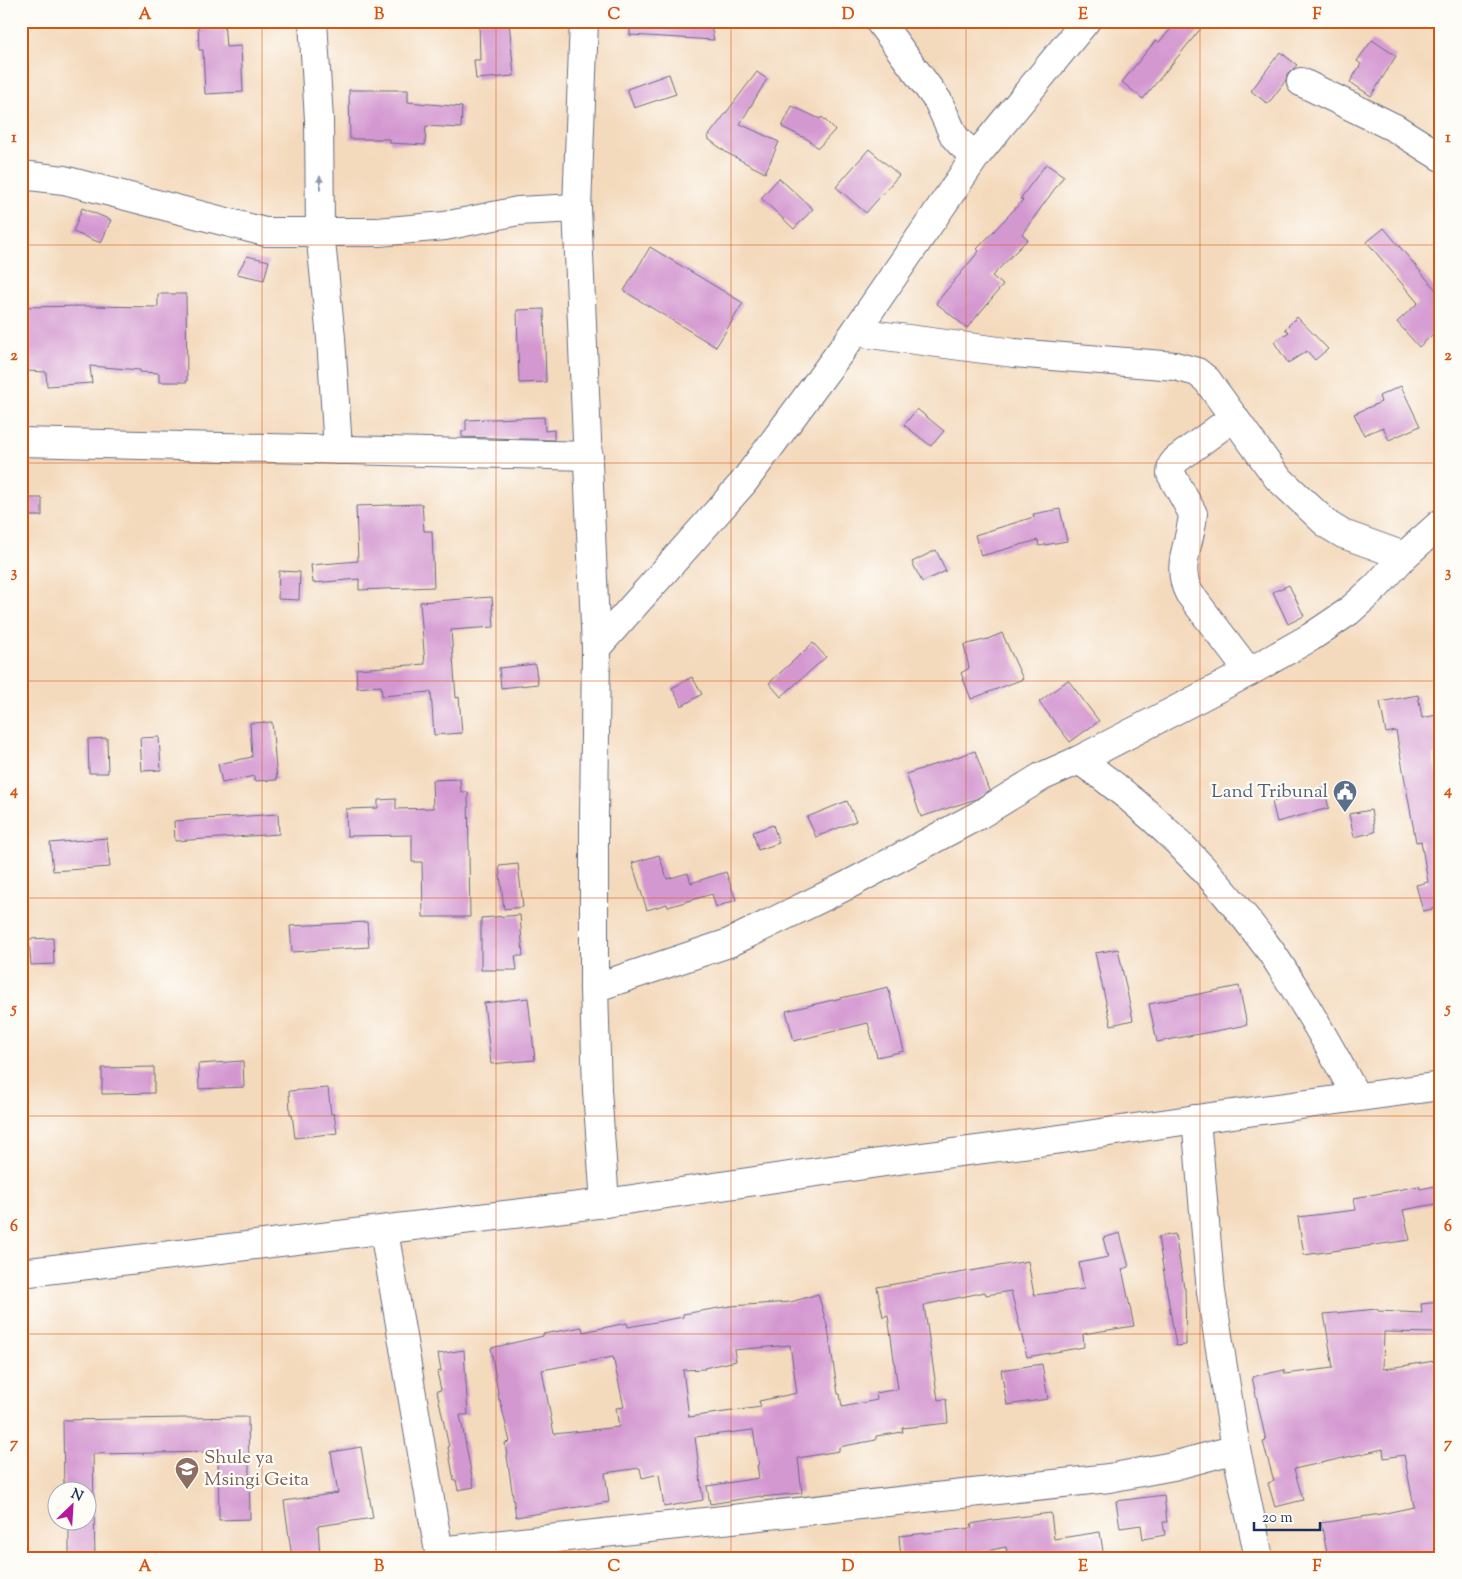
<svg xmlns="http://www.w3.org/2000/svg" width="1462" height="1579" viewBox="0 0 1462 1579" font-family="'Sorts Mill Goudy',serif">
	<style>
		.building { fill: #d498d1; fill-rule: evenodd }
		.lines { fill: none; stroke-linecap: round; stroke-linejoin: round }
		.minor-casing { stroke: #676b7f; stroke-width: 30 }
		.minor { stroke: #fff; stroke-width: 28 }
		.oneway { fill: #8d97ae }
		.grid { fill: none; stroke: #d45514; stroke-width: 1; stroke-opacity: 0.55 }
		.labels { text-anchor: middle; dominant-baseline: central; stroke-width: 4.5; stroke-linejoin: round; paint-order: stroke }
		.service-label { font-size: 19px; fill: #4e5e75; stroke: #fdfcf7; text-anchor: end }
		.education-label { font-size: 19px; fill: #785e54; stroke: #fdfcf7; text-anchor: start }
		.neatline { fill: none; stroke: #d45514; stroke-width: 2 }
		.grid-label { font-size: 16px; text-anchor: middle; font-weight: bold; fill: #d45514 }
	</style>
	<rect width="100%" height="100%" fill="#fdfcf7"/>
	<filter id="ink" filterUnits="userSpaceOnUse"><feTurbulence type="fractalNoise" baseFrequency=".02" numOctaves="2"/><feDisplacementMap in="SourceGraphic" scale="10" xChannelSelector="R" yChannelSelector="G"/><feConvolveMatrix kernelMatrix="1 2 1 2 8 2 1 2 1" color-interpolation-filters="sRGB"/></filter>
	<filter id="wash" filterUnits="userSpaceOnUse"><feTurbulence type="fractalNoise" baseFrequency=".0096" numOctaves="4" result="noise"/><feDisplacementMap in="SourceGraphic" scale="20" xChannelSelector="R" yChannelSelector="G"/><feGaussianBlur stdDeviation="1.12" result="paint"/><feColorMatrix in="noise" values="0 0 0 0 0 0 0 0 0 0 0 0 0 0 0 0 0 1.4 0 .05"/><feComposite in="paint" operator="in"/></filter>
	<g filter="url(#wash)">
		<rect width="100%" height="100%" fill="#f4dabd"/>
		<g id="blocks">
			<g class="building">
				<polygon points="198,21 224,21 226,47 241,46 243,92 205,94 203,50 199,50"/>
				<polygon points="479,21 509,21 514,76 476,79 474,60 480,60"/>
				<polygon points="630,21 710,21 714,40 630,35"/>
				<polygon points="1178,21 1207,21 1143,99 1122,82 1156,40 1159,42"/>
				<polygon points="1372,40 1396,56 1371,96 1350,82 1361,64 1357,61"/>
				<polygon points="1280,52 1297,65 1287,75 1286,80 1268,104 1251,91"/>
				<polygon points="757,72 767,79 740,124 779,142 765,173 727,153 707,138"/>
				<polygon points="669,74 676,94 634,108 627,89"/>
				<polygon points="349,90 408,90 408,102 462,107 461,128 426,126 425,145 390,143 390,139 350,139"/>
				<polygon points="792,106 820,119 822,117 835,130 818,148 809,140 782,127"/>
				<polygon points="869,149 899,175 866,213 836,187"/>
				<polygon points="1046,164 1064,176 1022,234 1028,239 992,276 1003,285 967,328 936,303 979,251 977,249 1023,200 1020,199"/>
				<polygon points="779,178 813,209 794,229 761,198"/>
				<polygon points="82,208 111,220 101,243 73,232"/>
				<polygon points="1384,228 1441,296 1441,327 1419,347 1397,322 1418,303 1367,242"/>
				<polygon points="650,247 743,303 716,347 624,291"/>
				<polygon points="247,256 269,261 264,280 237,274"/>
				<polygon points="158,294 186,294 187,382 159,382 159,373 140,372 140,370 90,366 92,383 47,386 46,372 26,371 26,325 21,325 21,307 87,306 158,307"/>
				<polygon points="544,309 546,382 519,383 517,310"/>
				<polygon points="1297,317 1328,349 1315,360 1307,351 1288,363 1274,342 1289,332 1285,329"/>
				<polygon points="1401,386 1420,426 1389,440 1383,427 1364,435 1354,414 1381,402 1379,396"/>
				<polygon points="917,409 944,431 931,446 904,425"/>
				<polygon points="544,417 545,431 554,430 554,440 462,437 462,431 466,431 466,420"/>
				<polygon points="24,498 42,498 42,516 25,516"/>
				<polygon points="422,504 424,531 432,531 434,587 359,590 359,579 313,583 311,565 358,561 356,506"/>
				<polygon points="1060,509 1067,541 1039,546 1038,540 981,556 975,535 1034,517 1033,514"/>
				<polygon points="936,550 946,571 922,582 912,562"/>
				<polygon points="279,571 300,572 299,600 278,599"/>
				<polygon points="1289,585 1304,616 1288,624 1273,592"/>
				<polygon points="492,597 494,627 451,630 456,698 459,697 462,733 434,735 431,692 382,696 381,686 357,688 356,669 425,664 420,602"/>
				<polygon points="1002,633 1023,679 971,699 961,673 969,668 964,645 988,639"/>
				<polygon points="813,643 826,657 781,697 769,683"/>
				<polygon points="535,664 538,684 501,688 499,668"/>
				<polygon points="692,677 702,694 682,706 672,688"/>
				<polygon points="1068,680 1099,721 1070,742 1039,702"/>
				<polygon points="1418,695 1422,718 1441,714 1441,754 1433,755 1441,796 1441,907 1423,911 1416,885 1428,882 1421,841 1416,842 1396,731 1386,733 1380,702"/>
				<polygon points="272,722 277,780 254,781 254,776 222,783 218,764 252,757 250,723"/>
				<polygon points="159,737 161,770 142,771 140,738"/>
				<polygon points="107,738 108,773 89,773 88,739"/>
				<polygon points="975,751 989,791 976,799 921,817 906,774"/>
				<polygon points="460,779 461,792 468,792 470,917 423,917 422,862 412,862 412,835 347,836 346,809 378,808 378,800 396,799 396,809 433,808 432,780"/>
				<polygon points="1324,788 1329,808 1277,822 1272,802"/>
				<polygon points="847,801 856,821 816,837 807,817"/>
				<polygon points="1371,810 1375,832 1354,837 1349,814"/>
				<polygon points="278,814 279,834 175,841 174,821"/>
				<polygon points="773,825 779,843 758,850 753,832"/>
				<polygon points="107,838 110,867 53,871 50,843"/>
				<polygon points="659,855 667,879 688,873 691,883 726,872 736,900 716,907 712,894 668,907 667,904 647,910 632,863"/>
				<polygon points="518,864 523,907 504,909 499,866"/>
				<polygon points="520,915 523,956 515,956 517,970 481,970 481,918"/>
				<polygon points="367,922 369,947 292,952 290,926"/>
				<polygon points="53,938 54,964 31,965 29,939"/>
				<polygon points="1118,949 1133,1020 1111,1025 1095,953"/>
				<polygon points="1239,986 1247,1025 1157,1042 1149,1004"/>
				<polygon points="888,987 904,1051 877,1057 868,1023 794,1041 786,1011"/>
				<polygon points="528,998 535,1060 491,1064 484,1003"/>
				<polygon points="243,1061 244,1087 199,1089 198,1064"/>
				<polygon points="154,1067 154,1093 102,1094 102,1068"/>
				<polygon points="328,1088 331,1114 334,1114 337,1133 295,1138 292,1114 290,1114 289,1091"/>
				<polygon points="1441,1185 1441,1203 1403,1210 1410,1240 1304,1255 1298,1217 1356,1210 1354,1198 1419,1186 1420,1189"/>
				<path d="M 1120,1233 L 1129,1267 L 1122,1269 L 1134,1326 L 1083,1334 L 1084,1347 L 1027,1357 L 1011,1291 L 986,1295 L 985,1292 L 924,1305 L 938,1400 L 946,1399 L 948,1423 L 902,1428 L 903,1432 L 876,1436 L 876,1440 L 839,1447 L 839,1451 L 798,1458 L 802,1493 L 761,1497 L 761,1496 L 710,1504 L 707,1486 L 759,1478 L 757,1465 L 759,1465 L 753,1430 L 695,1437 L 703,1500 L 664,1507 L 659,1474 L 642,1478 L 640,1468 L 605,1473 L 609,1502 L 516,1517 L 505,1443 L 510,1442 L 500,1400 L 499,1400 L 491,1348 L 543,1336 L 543,1334 L 582,1327 L 583,1332 L 627,1323 L 628,1327 L 683,1317 L 683,1314 L 731,1306 L 791,1302 L 818,1294 L 828,1329 L 838,1394 L 840,1394 L 842,1407 L 877,1400 L 876,1393 L 898,1389 L 888,1315 L 883,1317 L 877,1287 L 1028,1261 L 1034,1295 L 1084,1289 L 1079,1263 L 1108,1257 L 1103,1238 ZM 790,1345 L 797,1393 L 759,1401 L 761,1407 L 689,1417 L 683,1370 L 705,1369 L 704,1368 L 736,1361 L 734,1350 ZM 613,1357 L 624,1407 L 616,1408 L 619,1427 L 554,1434 L 542,1370 Z"/>
				<polygon points="1175,1234 1184,1288 1185,1288 1186,1345 1176,1346 1158,1237"/>
				<polygon points="1441,1302 1441,1333 1384,1332 1383,1369 1441,1360 1441,1540 1435,1541 1438,1558 1328,1558 1321,1523 1381,1514 1414,1507 1404,1455 1384,1458 1383,1449 1294,1469 1303,1500 1275,1507 1268,1483 1274,1481 1263,1442 1266,1441 1252,1377 1284,1370 1285,1374 1333,1368 1324,1314 1377,1309 1378,1311 1422,1313 1421,1304"/>
				<polygon points="464,1350 468,1415 460,1415 474,1487 458,1490 456,1480 454,1481 448,1447 449,1447 437,1391 441,1390 437,1372 441,1371 438,1354"/>
				<polygon points="1042,1364 1048,1399 1007,1405 1001,1370"/>
				<polygon points="248,1417 250,1519 219,1520 218,1452 93,1454 95,1558 69,1558 69,1524 65,1524 65,1522 88,1522 88,1492 64,1492 63,1420"/>
				<polygon points="361,1447 373,1518 318,1526 320,1558 292,1558 284,1501 338,1493 331,1452"/>
				<polygon points="1164,1495 1167,1522 1163,1522 1165,1535 1143,1539 1141,1525 1120,1528 1116,1501"/>
				<polygon points="1051,1513 1054,1539 1100,1532 1104,1558 1008,1558 1006,1547 953,1558 901,1558 899,1536 972,1528 971,1524 993,1520"/>
			</g>
		</g>
	</g>
	<g filter="url(#ink)">
		<use href="#blocks" fill-opacity="0" stroke="#676b7f" stroke-width="1"/>
		<g class="lines">
			<defs>
				<g id="minor">
					<polyline points="313,21 319,120 320,232 331,338 338,450"/>
					<polyline points="584,21 577,208 596,648 594,820 594,988 597,1090 605,1203"/>
					<polyline points="879,21 938,101 954,136 961,144 976,156"/>
					<polyline points="1301,82 1395,128 1441,157"/>
					<polyline points="21,175 64,180 265,232 378,232 445,226 518,211 577,208"/>
					<polyline points="855,332 1014,353 1175,366 1197,372 1207,380 1277,477 1328,525 1343,534 1404,556"/>
					<path d="M 1234,417 L 1176,460 L 1172,465 L 1171,474 L 1193,514 C 1191,542 1175,566 1189,593 L 1249,672"/>
					<polyline points="21,442 589,456"/>
					<polyline points="596,648 743,483 855,332 976,156 1086,21"/>
					<path d="M 1079,760 C 1153,810 1216,877 1269,949 C 1277,960 1284,972 1292,984 C 1315,1021 1336,1058 1356,1096"/>
					<polyline points="594,988 729,943 846,886 979,815 1041,777 1079,760 1249,672 1311,637 1348,612 1376,587 1404,556 1441,523"/>
					<polyline points="1196,1119 1211,1292 1236,1449 1259,1558"/>
					<polyline points="384,1231 440,1558"/>
					<polyline points="21,1273 605,1203 906,1159 1061,1139 1196,1119 1441,1086"/>
					<polyline points="439,1551 1109,1478 1173,1466 1236,1449"/>
				</g>
			</defs>
			<use href="#minor" class="minor-casing"/>
			<use href="#minor" class="minor"/>
		</g>
		<defs><path id="oneway-solid" d="M-6-.8H1V-3.2L6.5 0L1 3.2V.8H-6Z" transform="scale(1.25)"/></defs>
		<use class="oneway" href="#oneway-solid" transform="translate(320 183) rotate(-90)"/>
	</g>
	<path class="grid" d="M 262,21 L 262,1558M 496,21 L 496,1558M 731,21 L 731,1558M 966,21 L 966,1558M 1200,21 L 1200,1558M 21,245 L 1441,245M 21,463 L 1441,463M 21,681 L 1441,681M 21,898 L 1441,898M 21,1116 L 1441,1116M 21,1334 L 1441,1334"/>
	<defs>
		<symbol id="civic-pin" viewBox="-11 -11 22 30"><path d="M0 17L-7.5 6A9.5 9.5 0 1 1 7.5 6Z" fill="#5c6f8a" stroke="#fdfcf7"/><path d="M-.6-6.5H3V-4.5H.6V-3L4-1V1h2V6H-6V1h2V-1L-.6-3ZM-1.2 2.5V6h2.4V2.5Z" fill="#fff"/></symbol>
		<symbol id="school-pin" viewBox="-11 -11 22 30"><path d="M0 17L-7.5 6A9.5 9.5 0 1 1 7.5 6Z" fill="#8d6e63" stroke="#fdfcf7"/><path d="M0-5L7-2L0 1L-7-2ZM-4 1L0 2.5L4 1V4Q0 6-4 4Z" fill="#fff"/></symbol>
	</defs>
	<g fill-rule="evenodd">
		<use href="#civic-pin" x="1331" y="778" width="28" height="38"/>
		<use href="#school-pin" x="173" y="1455" width="28" height="38"/>
	</g>
	<g class="labels">
		<g class="service-label">
			<text x="1328" y="792">Land Tribunal</text>
		</g>
		<g class="education-label">
			<text x="204" y="1458">Shule ya<tspan x="204" dy="22">Msingi Geita</tspan></text>
		</g>
	</g>
	<rect width="1462" height="1579" fill="none" stroke="#fdfcf7" stroke-width="55"/>
	<g transform="translate(72 1506) rotate(25)"><circle r="24" fill="#fdfcf7" stroke="#a3aaba"/>
	<path d="M0-4L9 19L0 12L-9 19Z" fill="#b5179e"/>
	<text y="-8" font-size="14" font-weight="bold" text-anchor="middle" fill="#1b2f5e">N</text>
	</g>
	<path d="M1254 1522v8h66v-8" fill="none" stroke="#1b2f5e" stroke-width="2.5"/>
	<text x="1262" y="1522" font-size="15" fill="#1b2f5e" stroke="#fdfcf7" stroke-width="4" paint-order="stroke">20 m</text>
	<rect x="28" y="28" width="1406" height="1524" class="neatline"/>
	<g class="grid-label">
		<text x="145" y="19">A</text>
		<text x="379" y="19">B</text>
		<text x="614" y="19">C</text>
		<text x="848" y="19">D</text>
		<text x="1083" y="19">E</text>
		<text x="1317" y="19">F</text>
		<text x="14" y="142">1</text>
		<text x="1448" y="142">1</text>
		<text x="14" y="360">2</text>
		<text x="1448" y="360">2</text>
		<text x="14" y="577">3</text>
		<text x="1448" y="577">3</text>
		<text x="14" y="795">4</text>
		<text x="1448" y="795">4</text>
		<text x="14" y="1013">5</text>
		<text x="1448" y="1013">5</text>
		<text x="14" y="1231">6</text>
		<text x="1448" y="1231">6</text>
		<text x="14" y="1448">7</text>
		<text x="1448" y="1448">7</text>
		<text x="145" y="1571">A</text>
		<text x="379" y="1571">B</text>
		<text x="614" y="1571">C</text>
		<text x="848" y="1571">D</text>
		<text x="1083" y="1571">E</text>
		<text x="1317" y="1571">F</text>
	</g>
</svg>
